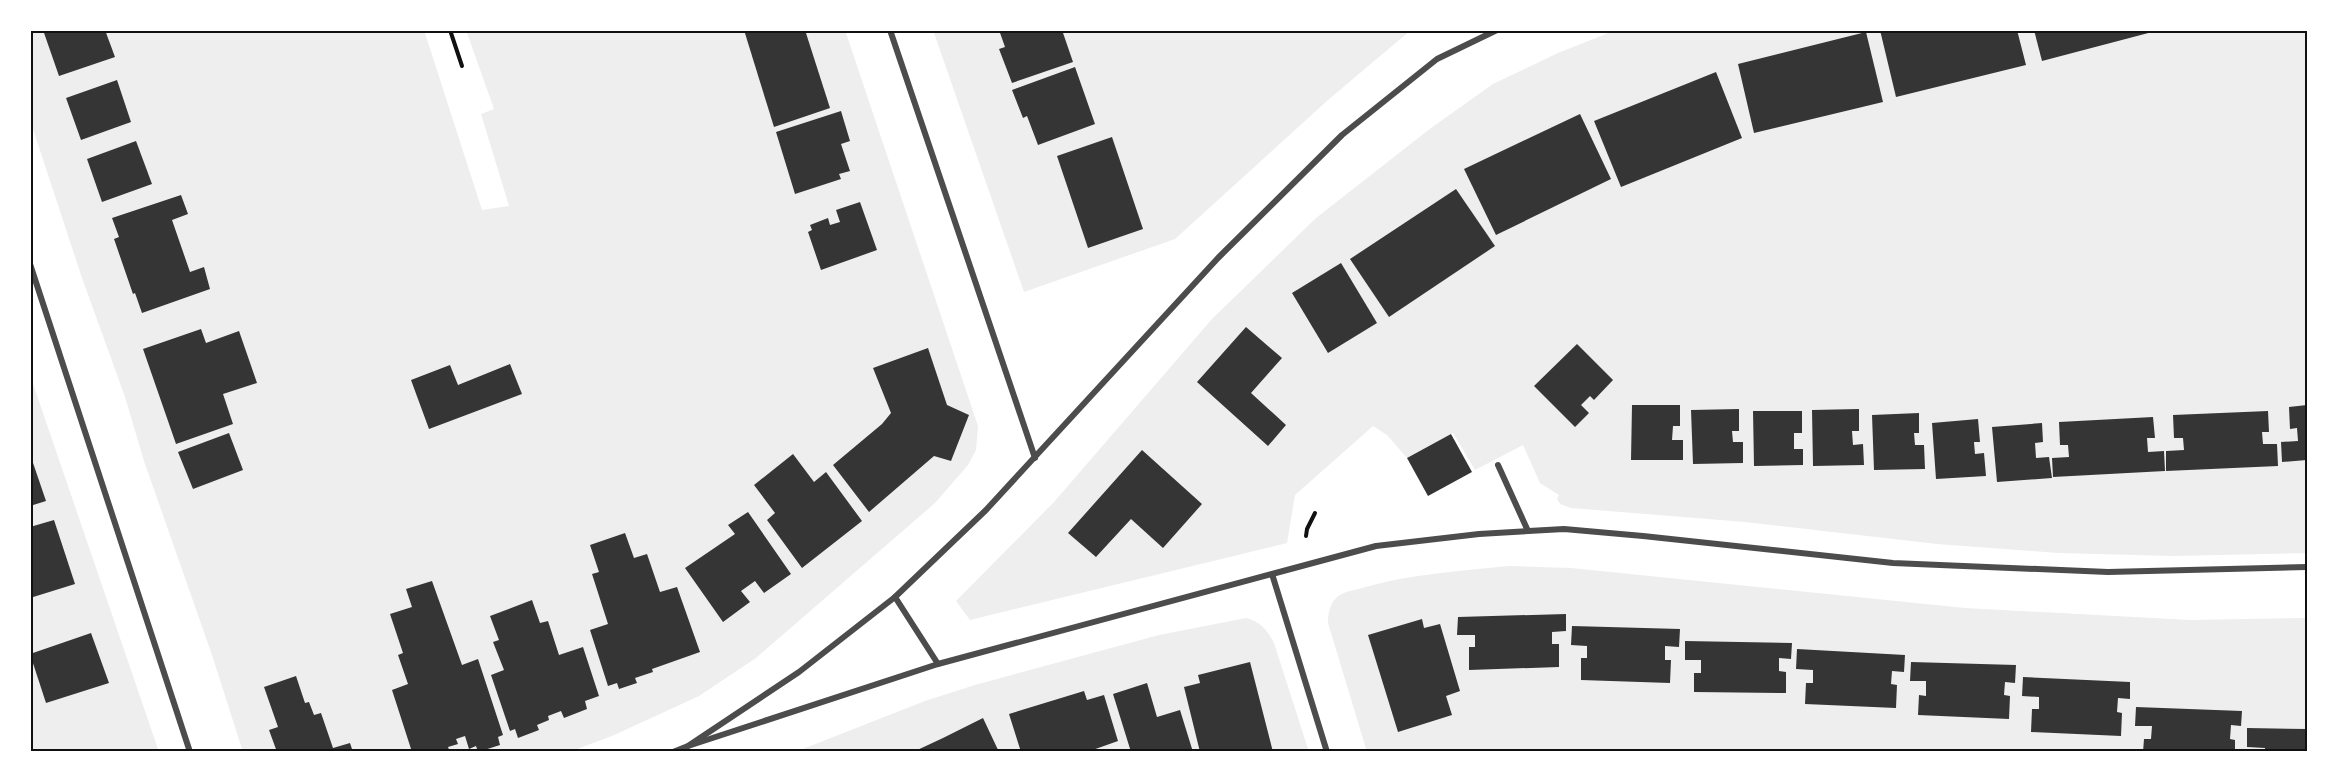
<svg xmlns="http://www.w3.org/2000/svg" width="2337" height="782" viewBox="0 0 2337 782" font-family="Barlow,sans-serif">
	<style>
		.green { fill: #eee }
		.building { fill: #353535 }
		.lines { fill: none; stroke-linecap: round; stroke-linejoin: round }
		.path { stroke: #111; stroke-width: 4 }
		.minor { stroke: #4c4c4c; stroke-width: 6 }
		.neatline { fill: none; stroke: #111; stroke-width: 2 }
	</style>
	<rect width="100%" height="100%" fill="#fff"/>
	<g class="green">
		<polygon points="30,30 424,30 482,210 509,206 481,114 494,109 466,30 845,30 978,426 976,450 968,465 935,503 756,658 699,696 612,736 569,752 243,752 212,655 144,461 125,397 82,278 30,120"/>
		<polygon points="933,30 1411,30 1328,100 1175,239 1024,292"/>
		<polygon points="1616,30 2307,30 2307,553 2172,556 2058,553 1937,544 1745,522 1571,508 1560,504 1557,499 1559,495 1540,483 1523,445 1475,470 1453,433 1407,458 1387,435 1373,426 1295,495 1287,543 970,620 956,601 1054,502 1212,319 1316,218 1431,128 1493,84 1558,53"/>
		<polygon points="30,375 159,752 30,752"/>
		<path d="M 1509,566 L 1571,568 L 1965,608 L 2190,620 L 2307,618 L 2307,752 L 1367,752 L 1328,623 C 1328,613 1330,601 1340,595 C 1346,591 1356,590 1362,588 C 1409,574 1461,571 1509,566 Z"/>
		<path d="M 1246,618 C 1261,622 1267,630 1274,643 L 1309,752 L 795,752 L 925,701 L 975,685 L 1159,635 Z"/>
	</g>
	<g class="building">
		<polygon points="43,30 105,30 115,57 59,76"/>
		<polygon points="744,30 805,30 830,108 774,127"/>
		<polygon points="999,30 1062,30 1073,62 1012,83 999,49 1005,47"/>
		<polygon points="1880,30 2017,30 2026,65 1896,97"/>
		<polygon points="2034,30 2156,30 2156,31 2042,61"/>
		<polygon points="1866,32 1883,102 1754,133 1738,64"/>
		<polygon points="1075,67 1095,124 1038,145 1027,116 1023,118 1012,90"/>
		<polygon points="1716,72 1742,138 1621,187 1594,121"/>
		<polygon points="117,80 131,122 81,140 66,98"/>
		<polygon points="841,111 850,141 841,144 850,171 839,174 841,179 795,194 776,132"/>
		<polygon points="1580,114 1611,179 1496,235 1464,169"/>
		<polygon points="1112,137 1143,229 1088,248 1057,156"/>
		<polygon points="136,141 152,184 102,202 87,159"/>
		<polygon points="1456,189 1495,246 1389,317 1350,259"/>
		<polygon points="181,195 188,214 172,220 190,272 204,267 210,289 142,313 135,293 133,294 114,239 119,237 112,218"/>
		<polygon points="860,202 877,250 821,270 808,232 812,230 810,225 828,218 830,225 840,222 836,210"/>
		<polygon points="1341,263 1377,323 1328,353 1292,293"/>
		<polygon points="1246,327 1282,358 1251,393 1286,425 1268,446 1197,382"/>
		<polygon points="201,329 206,343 239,331 257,383 223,394 233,424 176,444 143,349"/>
		<polygon points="1577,344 1613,380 1594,400 1590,396 1581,405 1589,413 1575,427 1534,386"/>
		<polygon points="928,348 947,405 969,415 951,461 934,456 869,512 833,465 882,424 891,413 873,368"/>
		<polygon points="510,364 522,394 429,429 411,380 450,365 458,385"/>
		<polygon points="1632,405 1680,405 1680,426 1673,426 1672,440 1683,440 1683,460 1631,460"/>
		<polygon points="2307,405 2307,460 2282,462 2281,442 2298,441 2297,428 2290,429 2289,407"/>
		<polygon points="1739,409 1739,431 1732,431 1733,442 1743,442 1743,463 1693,464 1691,410"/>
		<polygon points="1859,409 1859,431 1852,431 1853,445 1863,444 1864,465 1813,466 1812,410"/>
		<polygon points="1753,411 1802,411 1802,433 1794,433 1794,449 1803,449 1803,465 1754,466"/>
		<polygon points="2268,411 2269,432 2262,432 2263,444 2277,444 2278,466 2166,471 2166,451 2184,450 2183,438 2174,438 2173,415"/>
		<polygon points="1919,413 1919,433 1914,433 1915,445 1924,445 1925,469 1874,470 1872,415"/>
		<polygon points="2153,417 2155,438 2147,438 2148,452 2164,451 2165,471 2053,477 2052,458 2069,457 2068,445 2060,445 2059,422"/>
		<polygon points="1978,419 1980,442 1974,442 1975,454 1984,453 1986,476 1936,479 1932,423"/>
		<polygon points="2042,423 2043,442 2035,443 2036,458 2049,457 2052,478 1997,482 1992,427"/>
		<polygon points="229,433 243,470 193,489 178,452"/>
		<polygon points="1451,434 1472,472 1428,496 1407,458"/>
		<polygon points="1142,450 1202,504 1163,548 1131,519 1096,557 1068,533"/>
		<polygon points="30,454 46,501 30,506"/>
		<polygon points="793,454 814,482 826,472 862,521 802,568 767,520 775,513 754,485"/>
		<polygon points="748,512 791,574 764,593 755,581 741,591 750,602 723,622 685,568 735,534 728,525"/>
		<polygon points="54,520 75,584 30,598 30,527"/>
		<polygon points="625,533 634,558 647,554 660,592 677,587 700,652 652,669 653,672 635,678 637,683 619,689 617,683 608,686 590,630 608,624 592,574 599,572 590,545"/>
		<polygon points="432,581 462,665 478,659 503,735 498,737 500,745 478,752 476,746 469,749 465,736 456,739 458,744 448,747 450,752 412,752 392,690 408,684 398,655 403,653 390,614 412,607 406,589"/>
		<polygon points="532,600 540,623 548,621 559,655 583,647 599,696 585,701 587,709 564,718 561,711 548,716 549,720 537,725 539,730 518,738 515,729 510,731 491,675 504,670 493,642 499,640 490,616"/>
		<polygon points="1566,614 1566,631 1552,632 1552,644 1559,644 1559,667 1469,670 1469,647 1475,647 1475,635 1457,635 1458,617"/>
		<polygon points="1422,619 1424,628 1440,624 1460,691 1446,696 1452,715 1398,732 1368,635"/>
		<polygon points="1572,626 1680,629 1679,647 1665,646 1665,660 1671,660 1670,683 1581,680 1581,658 1587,658 1587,646 1571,645"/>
		<polygon points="91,633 109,683 46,703 30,654"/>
		<polygon points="1685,641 1792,643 1791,659 1779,658 1779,671 1786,672 1786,693 1694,692 1694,673 1701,673 1701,660 1685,660"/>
		<polygon points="1797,649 1905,655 1904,672 1892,671 1891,684 1897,685 1896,708 1805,704 1806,683 1813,683 1813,670 1796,669"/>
		<polygon points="1250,662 1273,752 1200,752 1184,687 1200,683 1198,675"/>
		<polygon points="1911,662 2016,665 2015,683 2005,682 2004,695 2010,696 2009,719 1918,715 1919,695 1926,696 1926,681 1910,681"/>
		<polygon points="296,676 305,703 309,702 314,715 321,713 333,748 350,743 353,752 277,752 269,730 278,727 264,687"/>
		<polygon points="2023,677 2130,682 2130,699 2118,698 2117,712 2122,713 2121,736 2031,732 2032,709 2039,709 2039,697 2022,696"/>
		<polygon points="1147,683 1157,717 1180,710 1193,752 1131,752 1113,694"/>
		<polygon points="1084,691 1087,700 1104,695 1118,741 1087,752 1021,752 1009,714"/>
		<polygon points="2136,707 2242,711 2241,726 2231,725 2230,739 2235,740 2235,752 2143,752 2144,739 2151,739 2152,726 2135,726"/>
		<polygon points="983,718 999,752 913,752 943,738"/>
		<polygon points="2247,728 2307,729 2307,752 2265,752 2265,748 2247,747"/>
	</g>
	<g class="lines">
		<g class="path">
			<polyline points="450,30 462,66"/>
			<polyline points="1306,536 1307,529 1315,513"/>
		</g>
		<g class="minor">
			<polyline points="890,30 1035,458"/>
			<polyline points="30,264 190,752"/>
			<polyline points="1498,465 1528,531"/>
			<polyline points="1272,574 1327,752"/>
			<polyline points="895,597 938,664"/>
			<polyline points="688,746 938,664 1272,574 1376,546 1479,534 1564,529 1643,536 1893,563 2108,572 2307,567"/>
			<polyline points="673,752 688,746 799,672 895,597 986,510 1218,258 1342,135 1437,59 1497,30"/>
		</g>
	</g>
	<rect width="2337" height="782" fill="none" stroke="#ffffff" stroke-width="63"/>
	<rect x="32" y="32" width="2274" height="718" class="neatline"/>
</svg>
